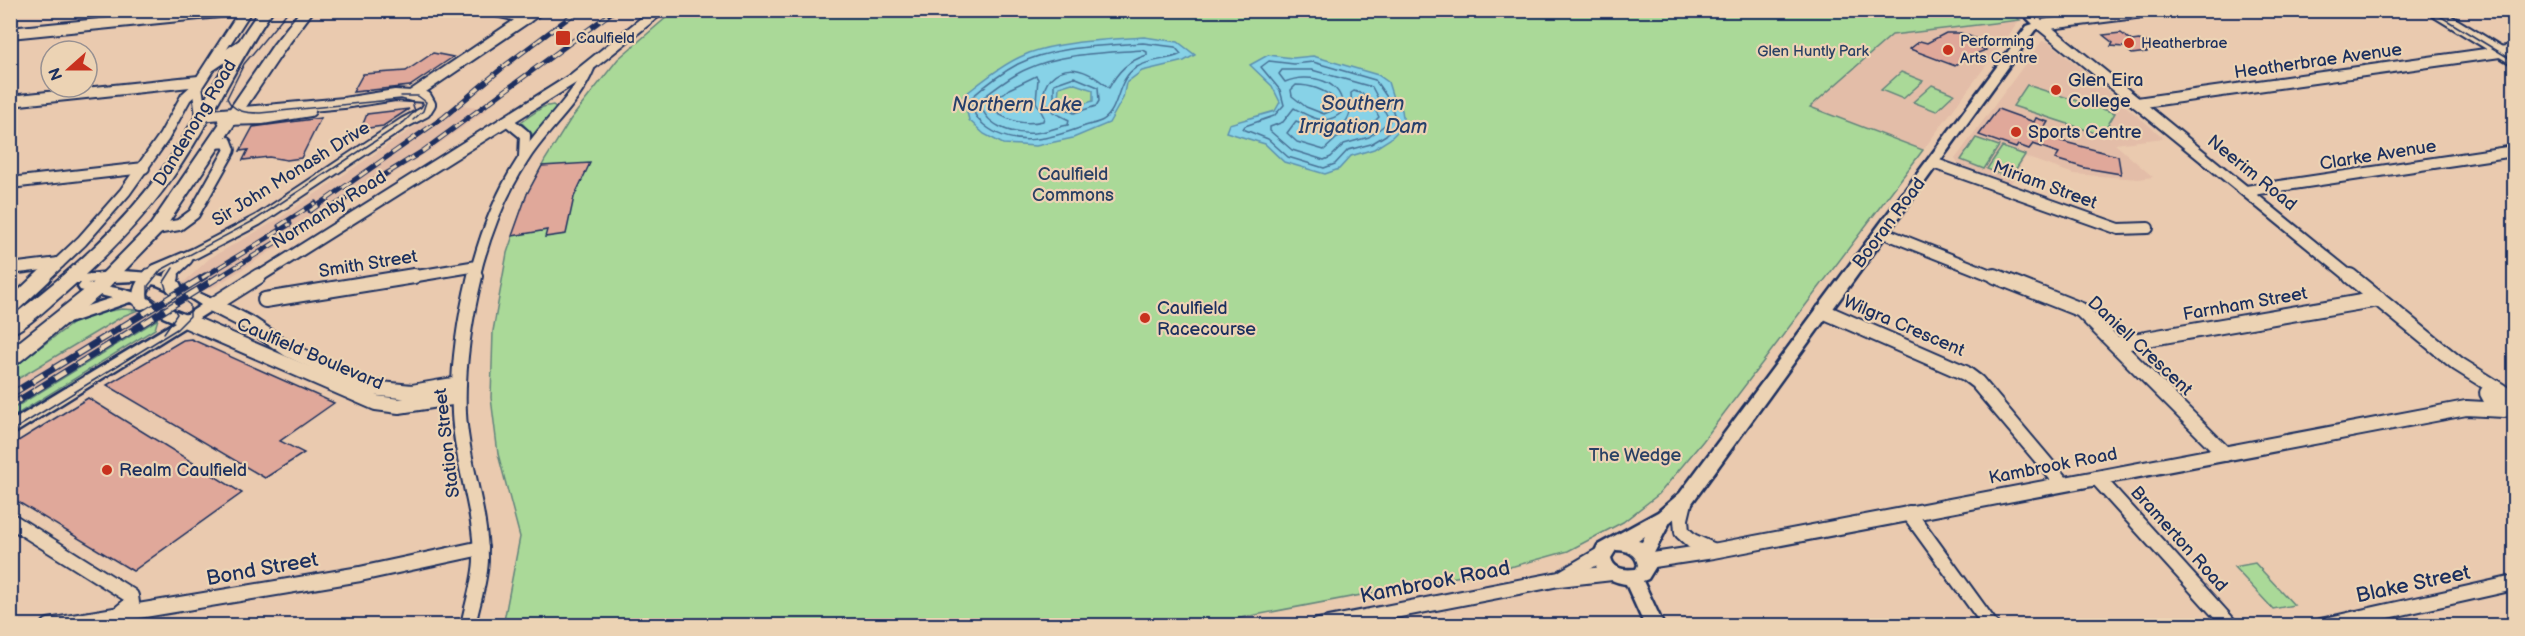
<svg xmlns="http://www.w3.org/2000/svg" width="2525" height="636" viewBox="0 0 2525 636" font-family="'Balsamiq Sans',sans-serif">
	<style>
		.built { fill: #e3bda8 }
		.green { fill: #aad998; stroke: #62847b; stroke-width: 1.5 }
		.water { fill: #87d2e7; stroke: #5c91b0; stroke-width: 1.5; fill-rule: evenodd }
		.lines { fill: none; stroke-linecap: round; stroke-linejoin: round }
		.shore { stroke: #467095; stroke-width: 1.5 }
		.building { fill: #e0a89a; stroke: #1b2f5e; stroke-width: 1.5 }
		.major-tunnel { stroke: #c1ab9f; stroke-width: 16; stroke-dasharray: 16 8; stroke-linecap: butt }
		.minor-far1-casing { stroke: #1b2f5e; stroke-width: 14 }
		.minor-casing { stroke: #1b2f5e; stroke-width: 18 }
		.major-casing { stroke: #1b2f5e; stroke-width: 5 }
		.highway-casing { stroke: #1b2f5e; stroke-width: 4 }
		.minor-far1 { stroke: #ecd3b4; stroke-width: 10 }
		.minor { stroke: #ecd3b4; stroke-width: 14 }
		.major { fill: #ecd3b4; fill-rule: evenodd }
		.highway { fill: #ecd3b4; fill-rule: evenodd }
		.tram { stroke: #1b2f5e; stroke-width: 1.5 }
		.rail-far1-casing { stroke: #1b2f5e; stroke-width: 5 }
		.rail-casing { stroke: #1b2f5e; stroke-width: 7 }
		.rail-far1 { stroke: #ecd3b4; stroke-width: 3; stroke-dasharray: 10; stroke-linecap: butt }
		.rail { stroke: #ecd3b4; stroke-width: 4.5; stroke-dasharray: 13; stroke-linecap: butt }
		.poi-dot { fill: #c8321e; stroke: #ecd3b4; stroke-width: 2 }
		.labels { text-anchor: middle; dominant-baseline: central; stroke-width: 4.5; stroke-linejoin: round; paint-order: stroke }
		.far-poi-label { font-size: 15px; fill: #1b2f5e; stroke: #ecd3b4; text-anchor: start }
		.far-park-label { font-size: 15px; fill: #294064; stroke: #ecd3b4 }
		.street-label { font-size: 18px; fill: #1b2f5e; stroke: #ecd3b4 }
		.poi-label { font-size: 18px; fill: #1b2f5e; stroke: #ecd3b4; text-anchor: start }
		.park-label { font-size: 18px; fill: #294064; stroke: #ecd3b4 }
		.water-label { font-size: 20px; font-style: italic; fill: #263f6c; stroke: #ecd3b4 }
		.near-street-label { font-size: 21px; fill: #1b2f5e; stroke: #ecd3b4 }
	</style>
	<rect width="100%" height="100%" fill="#eacaaf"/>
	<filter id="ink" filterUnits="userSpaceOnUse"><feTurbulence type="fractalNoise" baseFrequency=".0167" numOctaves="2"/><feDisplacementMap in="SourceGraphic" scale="12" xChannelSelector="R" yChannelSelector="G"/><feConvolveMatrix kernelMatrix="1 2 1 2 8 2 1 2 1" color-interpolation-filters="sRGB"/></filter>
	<g filter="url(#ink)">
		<g class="built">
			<polygon points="2020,20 1923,150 1809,107 1892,35"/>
			<polygon points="2042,41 2049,42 2164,138 2115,144 2153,177 2139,179 2074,174 2025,157 2011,183 1959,165 1955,159"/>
			<polygon points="456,104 488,109 432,149 216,286 203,291 183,283 210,258 277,220 422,122 430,123"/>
			<polygon points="138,310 158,319 11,410 11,383 123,316"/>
		</g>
		<g class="green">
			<polygon points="2009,10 2020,20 1892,35 1810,107 1923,150 1703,441 1659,494 1623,522 1568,551 1514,566 1203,625 503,626 520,537 498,454 491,398 493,331 507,253 527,194 545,160 570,120 618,59 674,11"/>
			<polygon points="1901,72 1923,81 1903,99 1881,90"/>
			<polygon points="1932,85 1954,94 1936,111 1913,102"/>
			<polygon points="2027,85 2115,113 2102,135 2013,106"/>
			<polygon points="553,105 557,108 535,137 521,122 543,107"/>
			<polygon points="1976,138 1999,146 1984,169 1961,160"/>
			<polygon points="2002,147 2025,155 2010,178 1987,169"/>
			<polygon points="122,309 138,310 123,316 11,383 11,369 84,315"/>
			<polygon points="158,319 155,329 11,418 11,410"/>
			<polygon points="2255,563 2294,605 2273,609 2234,567"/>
		</g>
		<g class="water">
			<path d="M 1144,37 L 1178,42 L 1195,55 L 1184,61 L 1142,71 L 1126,83 L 1123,98 L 1109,123 L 1073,138 L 1036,146 L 1003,144 L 984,134 L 969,120 L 963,96 C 984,80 1004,63 1029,53 C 1062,41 1109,40 1144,37 ZM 1072,83 L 1093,90 L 1093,101 L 1074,107 L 1058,99 L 1059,87 Z"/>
			<polygon points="1268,55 1293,58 1313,56 1378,75 1388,82 1393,98 1402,110 1404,125 1390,139 1374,149 1351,156 1339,169 1325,174 1284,162 1265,144 1226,132 1229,124 1275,111 1280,102 1272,86 1250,65"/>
		</g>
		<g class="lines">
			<g class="shore">
				<path d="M 1143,43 L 1175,47 L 1181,54 C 1167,61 1150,59 1137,67 C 1115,80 1121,108 1103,120 C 1098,123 1091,124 1085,126 C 1053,138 1014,150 984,125 C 975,118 971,109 972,97 C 986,85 1001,73 1018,64 C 1055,46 1102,46 1143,43 Z"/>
				<path d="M 1143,50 L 1147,52 L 1147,55 C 1128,61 1118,71 1109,88 C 1093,74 1069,59 1050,79 C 1044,86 1043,93 1044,101 L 1053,112 L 1069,120 L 1068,125 C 1057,127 1046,132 1035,133 C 1012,135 983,126 980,100 C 995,89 1010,76 1027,69 C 1062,53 1105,53 1143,50 Z"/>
				<polygon points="1269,61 1294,64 1313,62 1375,80 1389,100 1397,123 1386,135 1371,144 1348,150 1335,164 1324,168 1288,157 1268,139 1243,129 1245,126 1274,116 1284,105 1280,90 1261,67"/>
				<path d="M 1282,70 L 1312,70 L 1372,87 L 1390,121 L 1369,137 L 1344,144 L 1331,157 L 1324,160 L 1292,150 L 1270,131 L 1270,127 L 1283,122 L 1294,108 C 1310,117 1326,127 1342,112 C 1347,80 1308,72 1285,82 L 1279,74 Z"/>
				<path d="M 1036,76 L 1038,79 L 1036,102 L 1044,117 L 1043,121 C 1023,126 1006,121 990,108 L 990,104 L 1009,89 Z"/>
				<polygon points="1074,77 1098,87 1099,101 1096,106 1074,113 1054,103 1054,84"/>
				<path d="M 1296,85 C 1311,85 1323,89 1335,99 L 1335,109 L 1324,114 L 1306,107 L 1292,96 L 1291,90 Z"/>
				<path d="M 1354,91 L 1368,96 L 1379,117 L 1371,125 L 1337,138 L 1324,150 L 1297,142 L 1287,133 L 1296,121 C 1326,133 1355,137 1351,93 Z"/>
			</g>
		</g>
		<g class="building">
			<polygon points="1946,33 1961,33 1985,42 1973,45 1986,50 1975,54 1974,59 1968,56 1955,66 1910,49 1920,41 1927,43"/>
			<polygon points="2121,33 2132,41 2139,40 2151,44 2147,52 2132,54 2124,47 2111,46 2113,43 2103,35"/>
			<polygon points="433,53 453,57 410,86 353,92 363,74 406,71"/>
			<polygon points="409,109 383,126 361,129 367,114"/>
			<polygon points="1998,109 2034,122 2036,118 2048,122 2043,130 2064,137 2061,141 2118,156 2121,174 2085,168 2055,159 2059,153 2033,144 2029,149 2018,145 2016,148 1979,135"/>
			<polygon points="321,118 301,158 287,160 269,157 243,160 248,150 240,151 253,127"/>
			<polygon points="590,163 574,197 566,234 545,237 547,230 512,236 527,194 542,166"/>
			<polygon points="191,339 334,403 280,441 304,453 265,478 107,385 183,340"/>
			<polygon points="88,398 242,493 133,571 10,497 10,446"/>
		</g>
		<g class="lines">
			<g class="major-tunnel">
				<polyline points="175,288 194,296"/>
				<polyline points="148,304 168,313"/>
			</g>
			<defs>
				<g id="minor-far1">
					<polyline points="491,10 527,18"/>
					<polyline points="2432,10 2514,60"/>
					<polyline points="2041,25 2352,278"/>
					<polyline points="2041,25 2159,10"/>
					<polyline points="10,33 239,10"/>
					<polyline points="212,65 243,44"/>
					<polyline points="411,96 538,10"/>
					<polyline points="10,101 199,81"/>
					<polyline points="2137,103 2514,50"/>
					<polyline points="201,115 197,86 246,10"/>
					<polyline points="223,120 262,119 310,111"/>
					<polyline points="508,121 525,135 524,157"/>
					<polyline points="1933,163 2119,229 2148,228"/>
					<polyline points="10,183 144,168"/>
					<polyline points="2246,191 2514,151"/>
					<polyline points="156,229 179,225 194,214 230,150 227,142 215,143"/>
					<polyline points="1882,232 1998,278"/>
					<polyline points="10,269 59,263"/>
					<polyline points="43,278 82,241 125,192 164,137 186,97 196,88"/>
					<polyline points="149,278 155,270 195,253 258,220 404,123 425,112 430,104 426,97 395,95 344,103 200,116"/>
					<polyline points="171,278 173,272 187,259"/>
					<polyline points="257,278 573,79 659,10"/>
					<polyline points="405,278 477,266"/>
					<path d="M 474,278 C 484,237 501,193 524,158 C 544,126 575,103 589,68"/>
				</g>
				<g id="minor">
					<polyline points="172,276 170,282 174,287"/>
					<polyline points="1995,276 2081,310 2225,454"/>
					<polyline points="2350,276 2458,364 2501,391"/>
					<polyline points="265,300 414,276"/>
					<path d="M 141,302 C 138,291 143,285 150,276"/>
					<polyline points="213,305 259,276"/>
					<polyline points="213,305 252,325 289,350 370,388 412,392 459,384"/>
					<polyline points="10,308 44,276"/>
					<polyline points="1823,311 1965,373 1977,382 2063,484"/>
					<polyline points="187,321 376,403 399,406 458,397"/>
					<polyline points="2117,344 2379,299"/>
					<polyline points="2514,397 2496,390 2487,393 2493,404 2514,411"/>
					<polyline points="2097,478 2231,626"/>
					<polyline points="1686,498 1681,519 1682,532 1692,541 1712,550"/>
					<polyline points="1909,513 1991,626"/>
					<polyline points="10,520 131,596 132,603 121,612"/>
					<polyline points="1647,561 1713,551 2466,408 2504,410"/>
					<polyline points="1563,577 1602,554"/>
					<polyline points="49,626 360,574 481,548"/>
					<path d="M 468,626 C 472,604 481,580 481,558 C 481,509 461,462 459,413 C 457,366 464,322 475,276"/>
					<polyline points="1318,626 1559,579 1612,573"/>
					<polyline points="2321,626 2514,583"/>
				</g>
				<g id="major">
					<path d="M 2019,10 L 2031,10 L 2047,25 L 2035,30 L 1692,503 L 1670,522 L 1653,555 L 1656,566 L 1648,579 L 1643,581 L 1664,626 L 1645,626 L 1626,584 C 1605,581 1586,567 1598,545 L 1658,512 L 1680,493 L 2027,26 L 2033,24 ZM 1645,536 L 1642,542 L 1638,541 ZM 1616,550 C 1627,550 1636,554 1638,565 L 1636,569 C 1625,570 1614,570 1611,558 Z"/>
					<path d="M 122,271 C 140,272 170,273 182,288 L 175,293 L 157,285 L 136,281 L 87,283 C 104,286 146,291 155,304 L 148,309 L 130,302 L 66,324 L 56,324 L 53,320 L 56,316 L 112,298 L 80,290 L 78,287 L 81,283 L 62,283 L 60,280 L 62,277 Z"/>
					<polygon points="194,291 218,302 220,305 10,436 10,422 175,322 163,317 161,313 163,309 168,308 186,315 201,305 187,296"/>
				</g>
				<g id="highway">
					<path d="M 260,10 L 273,10 C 238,61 213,117 179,168 C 148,215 108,255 65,293 C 51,304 27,329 10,334 L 10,318 C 67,274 122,227 164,167 C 199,117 223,60 260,10 Z"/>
					<polygon points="301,10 314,10 285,49 163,231 104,292 39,346 17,364 10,365 10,349 92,284 151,224 274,44"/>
				</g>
			</defs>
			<use href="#minor-far1" class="minor-far1-casing"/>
			<use href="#minor" class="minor-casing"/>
			<use href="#major" class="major-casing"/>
			<use href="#highway" class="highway-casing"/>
			<use href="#minor-far1" class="minor-far1"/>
			<use href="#minor" class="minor"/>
			<use href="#major" class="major"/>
			<use href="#highway" class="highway"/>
			<g class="tram">
				<polyline points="2430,10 2514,61"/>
				<polyline points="401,96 418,96 426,102 423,111 413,120"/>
				<polyline points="167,292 164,282 173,268"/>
				<path d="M 156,300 L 148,294 L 148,286 L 161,270 L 255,220 L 404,122 L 415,111 L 412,102 L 401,99 L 260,113 C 246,113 233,112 227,98 L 244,64 L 289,10"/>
				<polyline points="164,333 177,314 174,309"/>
				<polyline points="10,432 177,329 190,316 190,305 186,302"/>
			</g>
			<defs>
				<g id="rail-far1">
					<polyline points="310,211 444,117 507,64 579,10"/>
					<polyline points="279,226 315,203"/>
					<polyline points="202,278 290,224"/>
					<polyline points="218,278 423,151 615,10"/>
				</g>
				<g id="rail">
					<polyline points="10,395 205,276"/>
					<polyline points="10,406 220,276"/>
				</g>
			</defs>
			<use href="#rail-far1" class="rail-far1-casing"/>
			<use href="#rail" class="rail-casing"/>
			<use href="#rail-far1" class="rail-far1"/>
			<use href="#rail" class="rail"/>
		</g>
	</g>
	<g class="poi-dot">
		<rect x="555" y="30" width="16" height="16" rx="3"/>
		<circle cx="2129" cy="43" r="6"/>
		<circle cx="1948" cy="50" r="6"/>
		<circle cx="2056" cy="90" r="6"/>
		<circle cx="2016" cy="132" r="6"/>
		<circle cx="1145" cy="318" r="6"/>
		<circle cx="107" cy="470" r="6"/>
	</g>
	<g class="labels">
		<g class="far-poi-label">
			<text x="576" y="38">Caulfield</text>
			<text x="1960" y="41">Performing<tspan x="1960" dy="17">Arts Centre</tspan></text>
			<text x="2141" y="43">Heatherbrae</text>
		</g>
		<g class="far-park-label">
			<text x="1813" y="51">Glen Huntly Park</text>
		</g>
		<g class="street-label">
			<text transform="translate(2318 61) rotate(-8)">Heatherbrae Avenue</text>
			<text transform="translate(195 123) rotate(-59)">Dandenong Road</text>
			<text transform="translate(2378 155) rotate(-9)">Clarke Avenue</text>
			<text transform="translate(2252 173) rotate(39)">Neerim Road</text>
			<text transform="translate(291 174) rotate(-32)">Sir John Monash Drive</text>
			<text transform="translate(2045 185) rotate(20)">Miriam Street</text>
			<text transform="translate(329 210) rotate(-32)">Normanby Road</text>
			<text transform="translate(1889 223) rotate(-53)">Booran Road</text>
			<text transform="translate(368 264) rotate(-9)">Smith Street</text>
			<text transform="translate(2245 304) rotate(-10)">Farnham Street</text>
			<text transform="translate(1904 326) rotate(23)">Wilgra Crescent</text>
			<text transform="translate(2140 346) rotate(43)">Daniell Crescent</text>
			<text transform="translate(310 354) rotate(23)">Caulfield Boulevard</text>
			<text transform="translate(447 443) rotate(-97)">Station Street</text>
			<text transform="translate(2053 466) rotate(-11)">Kambrook Road</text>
			<text transform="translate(2179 539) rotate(48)">Bramerton Road</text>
		</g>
		<g class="poi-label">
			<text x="2068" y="80">Glen Eira<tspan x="2068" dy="21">College</tspan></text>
			<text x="2028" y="132">Sports Centre</text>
			<text x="1157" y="308">Caulfield<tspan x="1157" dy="21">Racecourse</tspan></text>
			<text x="119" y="470">Realm Caulfield</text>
		</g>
		<g class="park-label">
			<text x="1073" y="174">Caulfield<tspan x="1073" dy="21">Commons</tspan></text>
			<text x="1635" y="455">The Wedge</text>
		</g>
		<g class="water-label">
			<text x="1363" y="104">Southern<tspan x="1363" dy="23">Irrigation Dam</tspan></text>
			<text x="1017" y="105">Northern Lake</text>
		</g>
		<g class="near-street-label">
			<text transform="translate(262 569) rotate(-10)">Bond Street</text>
			<text transform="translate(1435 582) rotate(-11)">Kambrook Road</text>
			<text transform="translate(2413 584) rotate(-12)">Blake Street</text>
		</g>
	</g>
	<rect width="2525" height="636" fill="none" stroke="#ecd3b4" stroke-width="36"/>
	<rect x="18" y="18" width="2489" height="600" fill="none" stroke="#1b2f5e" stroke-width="2" filter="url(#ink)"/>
	<g transform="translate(69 69) rotate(249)"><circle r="28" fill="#ecd3b4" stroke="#989192" stroke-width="1.5"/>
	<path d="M0-4.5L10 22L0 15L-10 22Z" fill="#c8321e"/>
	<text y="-9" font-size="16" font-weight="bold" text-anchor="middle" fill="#1b2f5e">N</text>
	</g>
</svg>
